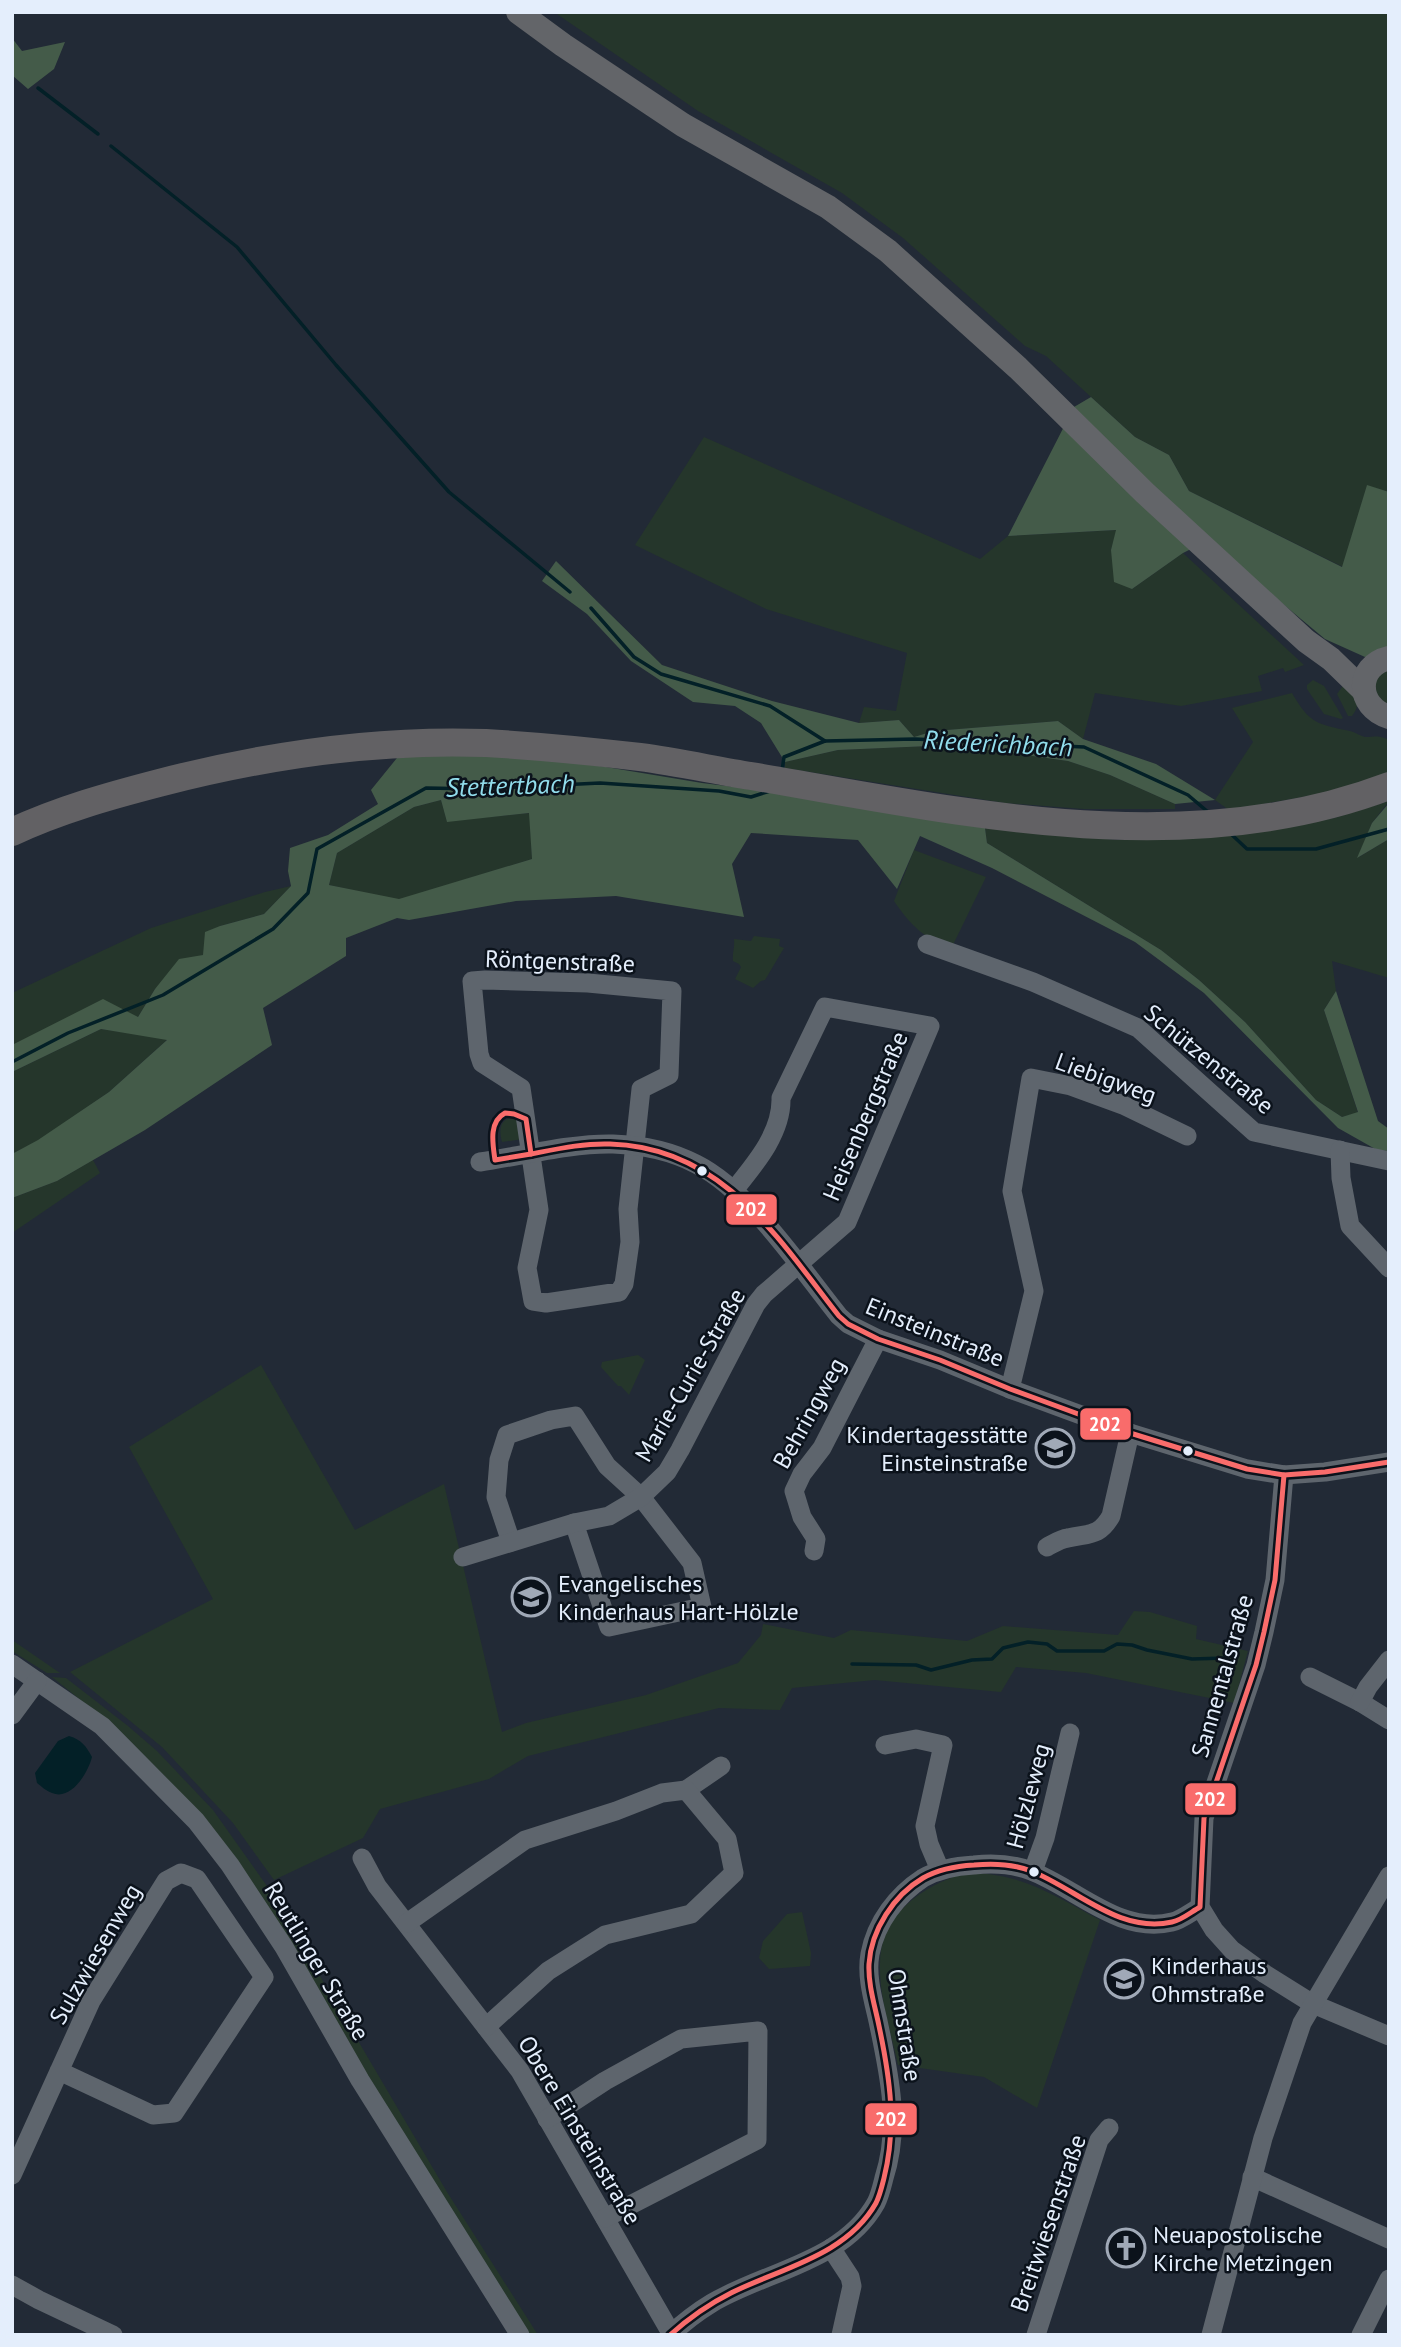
<svg xmlns="http://www.w3.org/2000/svg" width="1401" height="2347" viewBox="0 0 1401 2347" font-family="'PT Sans',sans-serif">
	<style>
		.green { fill: #25362b }
		.forest { fill: #445b49; fill-rule: evenodd }
		.water { fill: #032027 }
		.lines { fill: none; stroke-linecap: round; stroke-linejoin: round }
		.stream { stroke: #032027; stroke-width: 3.5 }
		.minor { stroke: #5e656d; stroke-width: 19 }
		.major { stroke: #636569; stroke-width: 24 }
		.highway { stroke: #626164; stroke-width: 28 }
		.bus-1-casing { stroke: #0b121b; stroke-width: 10 }
		.bus-1 { stroke: #f96c6b; stroke-width: 5 }
		.bus-dot { fill: #e4eefc; stroke: #0b121b; stroke-width: 2.5 }
		.labels { text-anchor: middle; dominant-baseline: central; stroke-width: 5; stroke-linejoin: round; paint-order: stroke }
		.street-label { font-size: 24px; fill: #e4eefc; stroke: #0b121b }
		.poi-label { font-size: 24px; fill: #e4eefc; stroke: #0b121b; text-anchor: start }
		.water-label { font-size: 26px; font-style: italic; fill: #91ddec; stroke: #0b121b }
		.line-badge { stroke: #0b121b; stroke-width: 2.5 }
		.badge-label { font-size: 19px; text-anchor: middle; font-weight: bold; fill: #fff }
	</style>
	<rect width="100%" height="100%" fill="#222a36"/>
	<g class="green">
		<polygon points="554,12 1389,12 1389,492 1367,486 1343,567 1189,491 1169,455 1135,437 1046,356 1025,346 903,238 842,193 698,111"/>
		<polygon points="704,437 980,559 1008,536 1117,530 1111,550 1132,589 1183,553 1304,665 1285,672 1283,668 1258,676 1262,691 1181,706 1095,693 1083,739 1058,721 935,731 914,737 899,720 859,723 864,707 896,711 907,653 766,609 635,545"/>
		<polygon points="1389,666 1389,708 1383,706 1372,683"/>
		<polygon points="1313,680 1324,686 1343,718 1341,719 1324,714 1307,689 1307,685"/>
		<path d="M 1347,680 C 1354,693 1363,703 1352,716 L 1348,716 L 1337,694 Z"/>
		<path d="M 1292,693 C 1310,724 1317,724 1350,731 C 1355,732 1360,736 1365,737 C 1375,737 1377,735 1387,739 L 1389,774 L 1320,794 L 1229,810 L 1215,800 L 1253,742 L 1232,708 Z"/>
		<polygon points="953,745 1068,761 1110,775 1175,804 1175,809 1084,809 1005,803 785,768 785,762 838,750"/>
		<polygon points="441,800 447,821 530,813 532,859 399,900 329,885 337,853 414,807"/>
		<polygon points="1389,801 1372,823 1359,857 1389,839 1389,978 1332,961 1336,991 1324,1010 1358,1113 1342,1117 1316,1100 1245,1022 1199,980 1161,950 987,843 985,828 1118,840 1214,836 1334,818"/>
		<path d="M 914,850 L 986,877 L 951,949 C 922,936 912,927 894,901 Z"/>
		<polygon points="291,886 264,914 220,926 203,955 155,989 138,1017 30,1038 12,1045 12,993 151,928 265,892"/>
		<path d="M 754,936 L 780,939 L 779,946 L 784,948 L 765,980 L 761,981 L 753,988 L 735,979 L 741,967 L 739,964 L 733,961 C 732,953 735,948 734,939 L 751,941 Z"/>
		<polygon points="101,1029 168,1039 109,1092 38,1141 12,1154 12,1072"/>
		<path d="M 513,1117 L 521,1123 L 523,1139 L 502,1142 C 499,1131 499,1119 513,1117 Z"/>
		<polygon points="93,1160 100,1173 12,1233 12,1198 57,1181"/>
		<polygon points="638,1355 645,1360 629,1395 621,1386 618,1386 601,1367 602,1362"/>
		<polygon points="261,1365 355,1530 444,1484 502,1732 526,1723 646,1695 738,1663 761,1635 763,1624 834,1638 851,1630 967,1641 1003,1626 1118,1635 1134,1611 1150,1612 1197,1626 1196,1639 1248,1651 1234,1703 1086,1673 1016,1667 1001,1692 875,1680 792,1688 780,1710 719,1708 528,1756 489,1779 380,1809 363,1838 274,1880 233,1823 162,1747 70,1672 213,1599 129,1447"/>
		<polygon points="12,1640 60,1673 47,1673 12,1651"/>
		<path d="M 52,1677 L 66,1678 L 128,1726 L 157,1751 L 213,1810 L 267,1886 L 447,2192 L 538,2335 L 528,2335 L 217,1836 C 168,1774 114,1726 52,1677 Z"/>
		<path d="M 965,1873 C 1020,1872 1053,1895 1100,1920 L 1037,2108 L 984,2077 L 898,2065 C 891,2032 879,1997 880,1964 C 880,1915 922,1886 965,1873 Z"/>
		<polygon points="802,1912 811,1953 810,1966 769,1969 759,1958 763,1941 787,1914"/>
	</g>
	<g class="forest">
		<polygon points="12,38 22,51 65,42 54,69 28,89 12,75"/>
		<polygon points="1091,397 1135,437 1169,455 1189,491 1342,567 1367,485 1389,492 1389,652 1365,657 1325,639 1207,541 1183,553 1132,589 1114,582 1111,550 1116,530 1008,536 1074,407"/>
		<polygon points="556,561 662,665 772,701 859,723 899,720 914,737 934,731 1058,721 1083,739 1156,764 1215,800 1175,804 1110,775 1068,761 953,745 838,750 785,762 761,723 735,706 693,702 631,661 587,614 542,581"/>
		<path d="M 401,753 L 514,755 L 588,764 L 702,783 L 792,794 L 985,828 L 987,843 L 1161,950 L 1199,980 L 1245,1022 L 1316,1100 L 1342,1117 L 1358,1112 L 1324,1010 L 1336,991 L 1378,1121 L 1389,1129 L 1389,1151 L 1377,1150 L 1338,1128 L 1204,993 L 1135,942 L 992,868 L 920,836 L 897,889 L 858,840 L 751,833 L 732,864 L 744,917 L 616,896 L 516,901 L 409,920 L 397,918 L 346,938 L 346,956 L 263,1008 L 272,1045 L 145,1130 L 57,1181 L 12,1198 L 12,1154 L 38,1140 L 109,1092 L 167,1040 L 101,1029 L 12,1072 L 12,1045 L 103,999 L 138,1017 L 155,989 L 179,959 L 203,955 L 205,932 L 220,926 L 264,914 L 291,886 L 288,871 L 290,848 L 328,835 L 378,804 L 371,790 ZM 441,800 L 447,822 L 529,813 L 532,859 L 399,899 L 329,885 L 337,853 L 414,807 Z"/>
		<polygon points="1389,803 1389,839 1357,858 1372,823"/>
	</g>
	<path class="water" d="M 69,1736 C 82,1740 86,1746 92,1757 C 88,1773 71,1801 52,1793 C 46,1791 41,1786 37,1783 L 35,1773 L 58,1741 Z"/>
	<g class="lines">
		<g class="stream">
			<polyline points="38,88 98,134"/>
			<polyline points="111,146 237,247 336,365 449,492 570,592"/>
			<polyline points="591,608 634,657 661,674 770,706 825,741"/>
			<polyline points="782,771 784,757 825,741 915,739 1084,747 1188,795 1208,812"/>
			<polyline points="1231,834 1247,849 1316,849 1389,829"/>
			<polyline points="12,1062 68,1033 163,995 273,929 308,893 317,849 426,788 479,789 600,783 719,791 751,797 770,791"/>
			<polyline points="852,1664 916,1665 931,1670 972,1660 992,1659 1003,1648 1028,1642 1047,1644 1057,1651 1104,1651 1117,1644 1132,1645 1147,1650 1192,1659 1226,1658"/>
		</g>
		<g class="minor">
			<polyline points="927,944 1033,982 1138,1028 1254,1132 1389,1161"/>
			<polygon points="485,980 588,983 672,991 669,1075 641,1089 628,1209 630,1242 624,1284 619,1292 546,1303 533,1301 527,1268 539,1210 521,1088 482,1063 479,1054 472,981"/>
			<polyline points="1340,1150 1341,1178 1350,1226 1389,1268"/>
			<path d="M 480,1162 C 521,1156 572,1143 613,1144 C 641,1145 671,1151 696,1164 C 750,1191 801,1269 839,1316 L 848,1324 L 878,1339 L 940,1360 L 1010,1389 L 1130,1433 L 1247,1469 L 1284,1475 L 1325,1472 L 1389,1462"/>
			<polyline points="1010,1389 1034,1291 1012,1191 1031,1078 1071,1086 1123,1105 1187,1136"/>
			<polyline points="1284,1475 1275,1580 1264,1632 1256,1665 1204,1818 1200,1907 1214,1930 1232,1950 1265,1974 1313,2004 1389,2036"/>
			<polyline points="511,1542 496,1497 499,1460 507,1435 551,1420 575,1416 607,1466 641,1497 692,1563 702,1607 609,1627 574,1523"/>
			<path d="M 1047,1547 C 1053,1544 1060,1539 1068,1538 C 1089,1533 1099,1537 1111,1516 L 1130,1433"/>
			<polyline points="814,1551 816,1539 802,1517 794,1491 802,1474 822,1448 878,1339"/>
			<path d="M 463,1557 L 574,1523 L 609,1516 L 641,1497 L 667,1472 L 680,1450 L 756,1304 L 764,1294 L 847,1222 L 930,1026 L 825,1007 L 781,1098 C 782,1133 755,1164 734,1190"/>
			<polyline points="12,1664 102,1726 196,1821 230,1865 284,1947 360,2080 520,2335"/>
			<polyline points="1310,1677 1360,1702 1389,1720"/>
			<polyline points="1360,1702 1368,1687 1389,1660"/>
			<polyline points="12,1715 37,1681"/>
			<polyline points="885,1745 916,1739 943,1745 925,1826 929,1844 940,1870"/>
			<polyline points="686,1790 721,1766"/>
			<polyline points="362,1858 377,1886 520,2071 671,2333"/>
			<polyline points="1033,1871 1045,1838 1070,1733"/>
			<polyline points="407,1923 525,1840 616,1811 662,1793 686,1790 727,1839 734,1873 691,1914 605,1935 578,1952 548,1971 486,2027"/>
			<polyline points="547,2119 605,2081 681,2039 758,2031 757,2140 605,2218"/>
			<polyline points="12,2175 91,2001 166,1881 181,1873 197,1879 264,1977 174,2113 153,2115 59,2071"/>
			<polyline points="1252,2177 1389,2239"/>
			<polyline points="831,2248 850,2277 852,2286 841,2335"/>
			<polyline points="12,2285 39,2300 113,2335"/>
			<path d="M 670,2335 C 683,2323 697,2312 712,2303 C 766,2271 843,2262 876,2203 C 880,2195 882,2186 884,2178 C 901,2126 889,2073 878,2021 C 873,1999 866,1976 870,1954 C 876,1922 897,1895 923,1878 C 939,1869 956,1866 974,1865 C 993,1863 1013,1864 1031,1871 C 1076,1888 1120,1935 1172,1922 C 1181,1920 1191,1912 1200,1907"/>
			<polyline points="1036,2335 1099,2140 1109,2128"/>
			<polyline points="1211,2335 1263,2138 1302,2023 1389,1876"/>
			<polyline points="1361,2335 1389,2279"/>
		</g>
		<g class="major">
			<polyline points="518,12 563,45 683,125 828,207 888,251 1018,368 1145,493 1306,641 1331,659 1364,691"/>
			<path d="M 1389,658 C 1355,666 1356,707 1389,717"/>
		</g>
		<path class="highway" d="M 12,832 C 59,810 109,796 159,783 C 263,756 377,739 486,743 C 537,746 589,751 640,757 C 677,762 714,770 751,776 C 958,811 1184,864 1389,786"/>
		<defs>
			<g id="bus-1">
				<path d="M 505,1113 L 514,1114 L 526,1119 L 531,1154 L 495,1160 C 493,1145 488,1122 505,1113 Z"/>
				<path d="M 531,1154 C 557,1149 584,1143 610,1144 C 722,1147 777,1237 839,1316 L 848,1324 L 878,1339 L 940,1360 L 1010,1389 L 1130,1433 L 1247,1469 L 1284,1475 L 1325,1472 L 1389,1462"/>
				<path d="M 670,2335 C 689,2318 709,2304 731,2293 C 781,2268 846,2256 876,2203 C 880,2195 882,2186 884,2178 C 897,2126 890,2078 879,2026 C 875,2006 868,1985 869,1964 C 871,1930 894,1895 923,1878 C 939,1869 957,1866 974,1865 C 994,1863 1013,1864 1031,1871 C 1077,1889 1119,1934 1172,1922 C 1182,1920 1191,1912 1200,1907 L 1204,1818 L 1256,1665 L 1264,1632 L 1275,1580 L 1284,1475"/>
			</g>
		</defs>
		<use href="#bus-1" class="bus-1-casing"/>
		<use href="#bus-1" class="bus-1"/>
	</g>
	<defs>
		<symbol id="school-ring" viewBox="-11 -11 22 22"><circle r="9.5" fill="#0b121b" stroke="#a0a9b7" stroke-width="1.5"/><path d="M0-5L7-2L0 1L-7-2ZM-4 1L0 2.5L4 1V4Q0 6-4 4Z" fill="#a0a9b7"/></symbol>
		<symbol id="church-ring" viewBox="-11 -11 22 22"><circle r="9.5" fill="#0b121b" stroke="#a0a9b7" stroke-width="1.5"/><path d="M-1.2-6h2.4v3.5h3.3v2.4h-3.3V6h-2.4V-.1h-3.3v-2.4h3.3Z" fill="#a0a9b7"/></symbol>
	</defs>
	<g fill-rule="evenodd">
		<use href="#school-ring" x="1033" y="1426" width="44" height="44"/>
		<use href="#school-ring" x="509" y="1575" width="44" height="44"/>
		<use href="#school-ring" x="1102" y="1957" width="44" height="44"/>
		<use href="#church-ring" x="1104" y="2226" width="44" height="44"/>
	</g>
	<g class="bus-dot">
		<circle cx="702" cy="1171" r="6"/>
		<circle cx="1188" cy="1451" r="6"/>
		<circle cx="1034" cy="1872" r="6"/>
	</g>
	<g class="labels">
		<g class="street-label">
			<text transform="translate(560 961) rotate(2)">Röntgenstraße</text>
			<text transform="translate(1209 1059) rotate(39)">Schützenstraße</text>
			<text transform="translate(1106 1078) rotate(20)">Liebigweg</text>
			<text transform="translate(865 1116) rotate(-67)">Heisenbergstraße</text>
			<text transform="translate(935 1332) rotate(22)">Einsteinstraße</text>
			<text transform="translate(690 1375) rotate(-60)">Marie-Curie-Straße</text>
			<text transform="translate(809 1413) rotate(-61)">Behringweg</text>
			<text transform="translate(1222 1676) rotate(-74)">Sannentalstraße</text>
			<text transform="translate(1028 1796) rotate(-75)">Hölzleweg</text>
			<text transform="translate(95 1954) rotate(-60)">Sulzwiesenweg</text>
			<text transform="translate(317 1961) rotate(59)">Reutlinger Straße</text>
			<text transform="translate(905 2025) rotate(81)">Ohmstraße</text>
			<text transform="translate(580 2130) rotate(59)">Obere Einsteinstraße</text>
			<text transform="translate(1048 2223) rotate(-71)">Breitwiesenstraße</text>
		</g>
		<g class="poi-label">
			<text x="1028" y="1434" text-anchor="end">Kindertagesstätte<tspan x="1028" dy="28">Einsteinstraße</tspan></text>
			<text x="558" y="1583">Evangelisches<tspan x="558" dy="28">Kinderhaus Hart-Hölzle</tspan></text>
			<text x="1151" y="1965">Kinderhaus<tspan x="1151" dy="28">Ohmstraße</tspan></text>
			<text x="1153" y="2234">Neuapostolische<tspan x="1153" dy="28">Kirche Metzingen</tspan></text>
		</g>
		<g class="water-label">
			<text transform="translate(998 743) rotate(3)">Riederichbach</text>
			<text transform="translate(510 785) rotate(-2)">Stettertbach</text>
		</g>
	</g>
	<g class="line-badge">
		<rect x="725" y="1193" width="53" height="33" rx="7" fill="#f96c6b"/>
		<rect x="1079" y="1407" width="53" height="34" rx="7" fill="#f96c6b"/>
		<rect x="1184" y="1782" width="53" height="34" rx="7" fill="#f96c6b"/>
		<rect x="864" y="2102" width="54" height="34" rx="7" fill="#f96c6b"/>
	</g>
	<g class="badge-label">
		<text x="751" y="1216">202</text>
		<text x="1105" y="1431">202</text>
		<text x="1210" y="1806">202</text>
		<text x="891" y="2126">202</text>
	</g>
	<rect width="1401" height="2347" fill="none" stroke="#e4eefc" stroke-width="28"/>
</svg>
